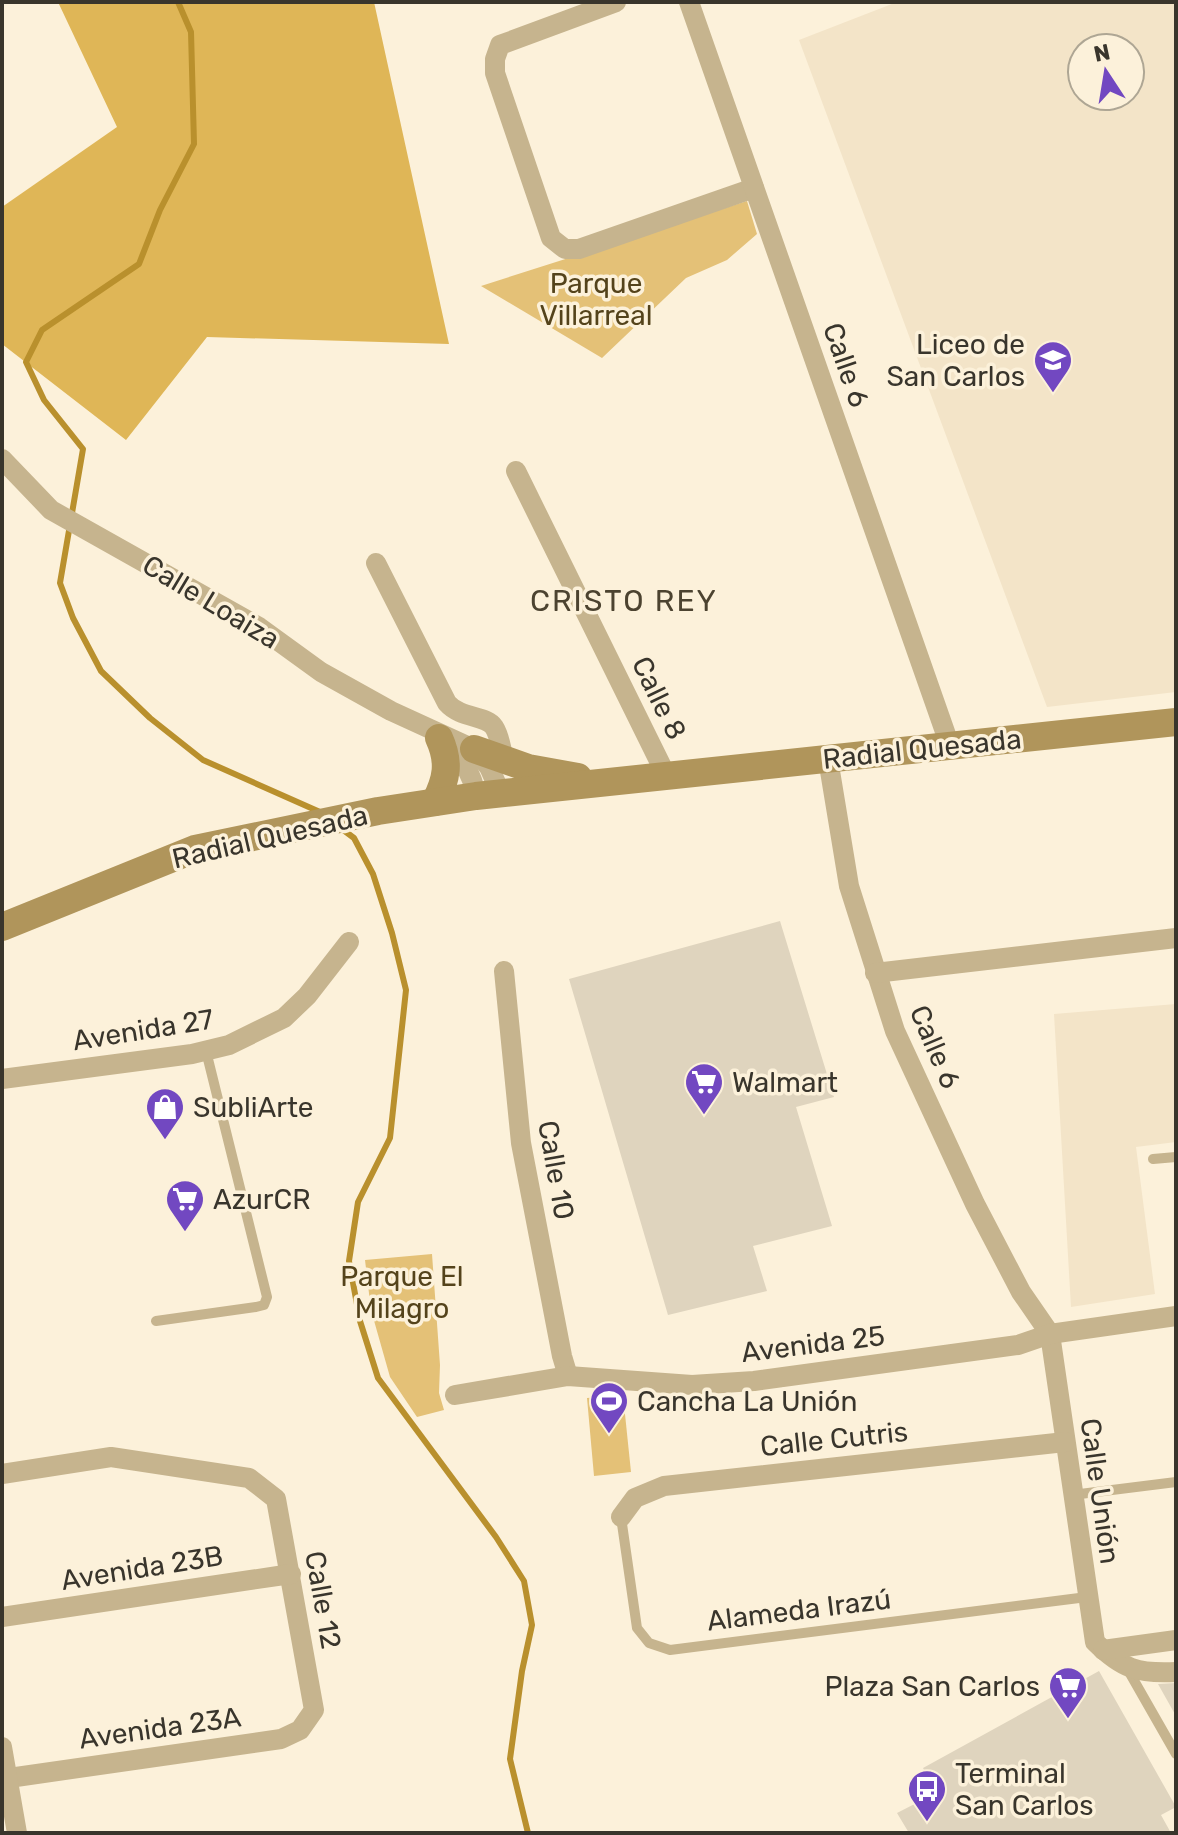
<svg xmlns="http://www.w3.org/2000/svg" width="1178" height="1835" viewBox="0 0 1178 1835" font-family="Rubik,sans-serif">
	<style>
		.built { fill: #f3e4c8; fill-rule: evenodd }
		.green { fill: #e4c177 }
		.forest { fill: #dfb657 }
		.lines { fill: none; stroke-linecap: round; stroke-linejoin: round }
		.stream { stroke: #b9902d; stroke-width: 6 }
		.building { fill: #dfd4be }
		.lane { stroke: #c6b48e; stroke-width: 10 }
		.street { stroke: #c6b48e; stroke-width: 20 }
		.secondary { stroke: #b0955b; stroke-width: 28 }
		.labels { text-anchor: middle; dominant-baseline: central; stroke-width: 7; stroke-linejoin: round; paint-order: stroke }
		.park-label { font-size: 28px; fill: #54431b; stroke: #fcf1da }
		.poi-label { font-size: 28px; fill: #39352c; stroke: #fcf1da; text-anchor: start }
		.street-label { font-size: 28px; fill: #39352c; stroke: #fcf1da }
		.neighbourhood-label { font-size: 30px; letter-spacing: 2px; fill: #4c4330; stroke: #fcf1da }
	</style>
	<rect width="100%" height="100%" fill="#fcf1da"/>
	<g class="built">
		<path d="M 897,2 L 1176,2 L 1176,692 L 1047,707 L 799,40 ZM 1082,48 L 1130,48 L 1130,96 L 1082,96 Z"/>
		<polygon points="1176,1004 1176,1142 1136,1147 1155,1294 1071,1307 1054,1014"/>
	</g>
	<g class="green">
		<polygon points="747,201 757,234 727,260 686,278 602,358 481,286"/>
		<polygon points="432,1254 440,1365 439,1393 444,1410 417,1417 390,1377 371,1310 365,1260"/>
		<polygon points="623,1395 631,1472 594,1476 587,1398"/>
	</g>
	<polygon class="forest" points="58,2 374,2 449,344 207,337 126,440 2,344 2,207 117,127"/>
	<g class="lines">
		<g class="stream">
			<polyline points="178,2 191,32 194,144 160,210 139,264 42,330 26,362 44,400 83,449 60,583 73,618 101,671 150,718 203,760 320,812"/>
			<polyline points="342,829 354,838 373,874 392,933 406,990 390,1138 358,1202 349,1261 360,1321 378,1378 496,1537 524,1581 532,1625 522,1671 510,1759 528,1833"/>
		</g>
	</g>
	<g class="building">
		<polygon points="780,921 834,1097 796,1107 832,1226 753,1246 767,1291 668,1315 569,979"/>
		<polygon points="1099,1671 1176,1807 1161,1815 1171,1833 909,1833 897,1813 936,1793 923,1768"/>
		<polygon points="1176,1683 1176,1716 1158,1684"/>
	</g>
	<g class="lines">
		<g class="lane">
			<polyline points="1153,1159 1176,1157"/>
			<polyline points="156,1321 256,1307 264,1305 267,1297 206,1051"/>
			<polyline points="1072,1495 1176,1482"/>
			<polyline points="621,1517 637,1628 649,1643 670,1650 1087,1597"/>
			<polyline points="1128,1670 1176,1754"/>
		</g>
		<g class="street">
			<polyline points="616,2 500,45 495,59 495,73 551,238 565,249 579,249 754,188"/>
			<polyline points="689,2 950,746"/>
			<polyline points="2,459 51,510 259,627 321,672 391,711 474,749 489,767 501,794"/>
			<polyline points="516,471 667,777"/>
			<path d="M 376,563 L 447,703 C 461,719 486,715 494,727 C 500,736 501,749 504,759"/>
			<path d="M 440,739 C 460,757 472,770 476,796"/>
			<path d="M 828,759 L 849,886 L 895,1031 L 975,1204 L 1021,1292 L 1050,1334 L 1095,1642 C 1122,1669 1138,1674 1176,1672"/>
			<polyline points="504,971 521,1143 562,1356 568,1376"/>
			<polyline points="875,973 1176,938"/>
			<polyline points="2,1079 192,1054 229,1045 284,1018 307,996 349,942"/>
			<polyline points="455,1395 568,1376 692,1385 754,1381 1018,1345 1050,1334 1176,1316"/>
			<polyline points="2,1474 111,1457 249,1478 276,1499 314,1710 300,1730 281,1739 2,1779"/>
			<polyline points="621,1517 635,1498 664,1486 1065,1442"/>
			<polyline points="2,1617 291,1574"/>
			<polyline points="1103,1650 1176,1640"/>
			<polyline points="2,1747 17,1833"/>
		</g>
		<g class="secondary">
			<polyline points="474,749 528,768 578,777"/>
			<path d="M 435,802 C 447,779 450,762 439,738"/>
			<polyline points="2,927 195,849 378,811 476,796 1176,722"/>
		</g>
	</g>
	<defs>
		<symbol id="school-pin" viewBox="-11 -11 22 30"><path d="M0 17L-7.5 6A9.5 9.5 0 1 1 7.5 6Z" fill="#7248c1" stroke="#fcf1da"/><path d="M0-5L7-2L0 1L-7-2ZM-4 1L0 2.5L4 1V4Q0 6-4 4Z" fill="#fff"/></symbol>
		<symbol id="supermarket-pin" viewBox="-11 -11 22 30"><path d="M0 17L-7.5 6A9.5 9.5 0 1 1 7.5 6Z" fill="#7248c1" stroke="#fcf1da"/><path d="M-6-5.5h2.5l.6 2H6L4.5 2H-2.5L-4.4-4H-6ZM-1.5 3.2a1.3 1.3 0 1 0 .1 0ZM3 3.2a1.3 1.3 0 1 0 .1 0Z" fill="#fff"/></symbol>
		<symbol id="shop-pin" viewBox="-11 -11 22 30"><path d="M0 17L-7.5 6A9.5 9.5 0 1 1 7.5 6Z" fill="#7248c1" stroke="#fcf1da"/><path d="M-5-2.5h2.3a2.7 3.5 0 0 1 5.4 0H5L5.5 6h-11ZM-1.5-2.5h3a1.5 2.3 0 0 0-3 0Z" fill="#fff"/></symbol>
		<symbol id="stadium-pin" viewBox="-11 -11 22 30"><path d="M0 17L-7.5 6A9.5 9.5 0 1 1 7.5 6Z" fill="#7248c1" stroke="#fcf1da"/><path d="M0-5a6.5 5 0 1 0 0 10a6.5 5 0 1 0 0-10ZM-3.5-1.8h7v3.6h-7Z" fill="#fff"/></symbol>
		<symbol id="bus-pin" viewBox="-11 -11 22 30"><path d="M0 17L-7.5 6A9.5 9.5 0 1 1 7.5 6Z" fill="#7248c1" stroke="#fcf1da"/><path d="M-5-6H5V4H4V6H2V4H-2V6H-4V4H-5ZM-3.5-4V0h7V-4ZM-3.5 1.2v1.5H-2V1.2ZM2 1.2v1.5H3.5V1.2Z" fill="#fff"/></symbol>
	</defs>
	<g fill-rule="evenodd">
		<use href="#school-pin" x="1031" y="338" width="44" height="60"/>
		<use href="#supermarket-pin" x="682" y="1060" width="44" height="60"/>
		<use href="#shop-pin" x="143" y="1085" width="44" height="60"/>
		<use href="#supermarket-pin" x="163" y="1177" width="44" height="60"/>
		<use href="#stadium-pin" x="587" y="1379" width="44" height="60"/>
		<use href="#supermarket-pin" x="1046" y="1664" width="44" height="60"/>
		<use href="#bus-pin" x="905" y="1767" width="44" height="60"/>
	</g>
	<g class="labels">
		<g class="park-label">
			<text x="596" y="283">Parque<tspan x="596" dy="32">Villarreal</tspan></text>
			<text x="402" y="1276">Parque El<tspan x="402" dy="32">Milagro</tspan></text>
		</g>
		<g class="poi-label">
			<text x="1025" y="344" text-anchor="end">Liceo de<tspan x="1025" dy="32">San Carlos</tspan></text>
			<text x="732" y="1082">Walmart</text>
			<text x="193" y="1107">SubliArte</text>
			<text x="213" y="1199">AzurCR</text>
			<text x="637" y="1401">Cancha La Unión</text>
			<text x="1040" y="1686" text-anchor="end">Plaza San Carlos</text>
			<text x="955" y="1773">Terminal<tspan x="955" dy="32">San Carlos</tspan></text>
		</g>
		<g class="street-label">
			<text transform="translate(846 365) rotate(71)">Calle 6</text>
			<text transform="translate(211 602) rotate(31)">Calle Loaiza</text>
			<text transform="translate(659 698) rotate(64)">Calle 8</text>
			<text transform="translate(922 749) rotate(-6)">Radial Quesada</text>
			<text transform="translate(270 837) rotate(-13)">Radial Quesada</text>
			<text transform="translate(143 1030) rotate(-9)">Avenida 27</text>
			<text transform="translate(935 1047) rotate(67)">Calle 6</text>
			<text transform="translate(556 1170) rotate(80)">Calle 10</text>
			<text transform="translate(813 1344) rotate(-7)">Avenida 25</text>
			<text transform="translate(834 1439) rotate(-6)">Calle Cutris</text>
			<text transform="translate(1100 1491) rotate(82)">Calle Unión</text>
			<text transform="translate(142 1568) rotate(-9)">Avenida 23B</text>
			<text transform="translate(323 1600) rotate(80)">Calle 12</text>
			<text transform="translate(799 1610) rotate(-7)">Alameda Irazú</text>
			<text transform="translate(160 1728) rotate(-8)">Avenida 23A</text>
		</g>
		<g class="neighbourhood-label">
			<text x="624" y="601">CRISTO REY</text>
		</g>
	</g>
	<rect width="1178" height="1835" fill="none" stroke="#39352c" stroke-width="8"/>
	<g transform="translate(1106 72) rotate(348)"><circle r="38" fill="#fcf1da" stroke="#aea694" stroke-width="2"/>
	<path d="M0-6L14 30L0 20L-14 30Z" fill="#7248c1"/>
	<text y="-12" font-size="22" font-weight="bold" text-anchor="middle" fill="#39352c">N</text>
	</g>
</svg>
